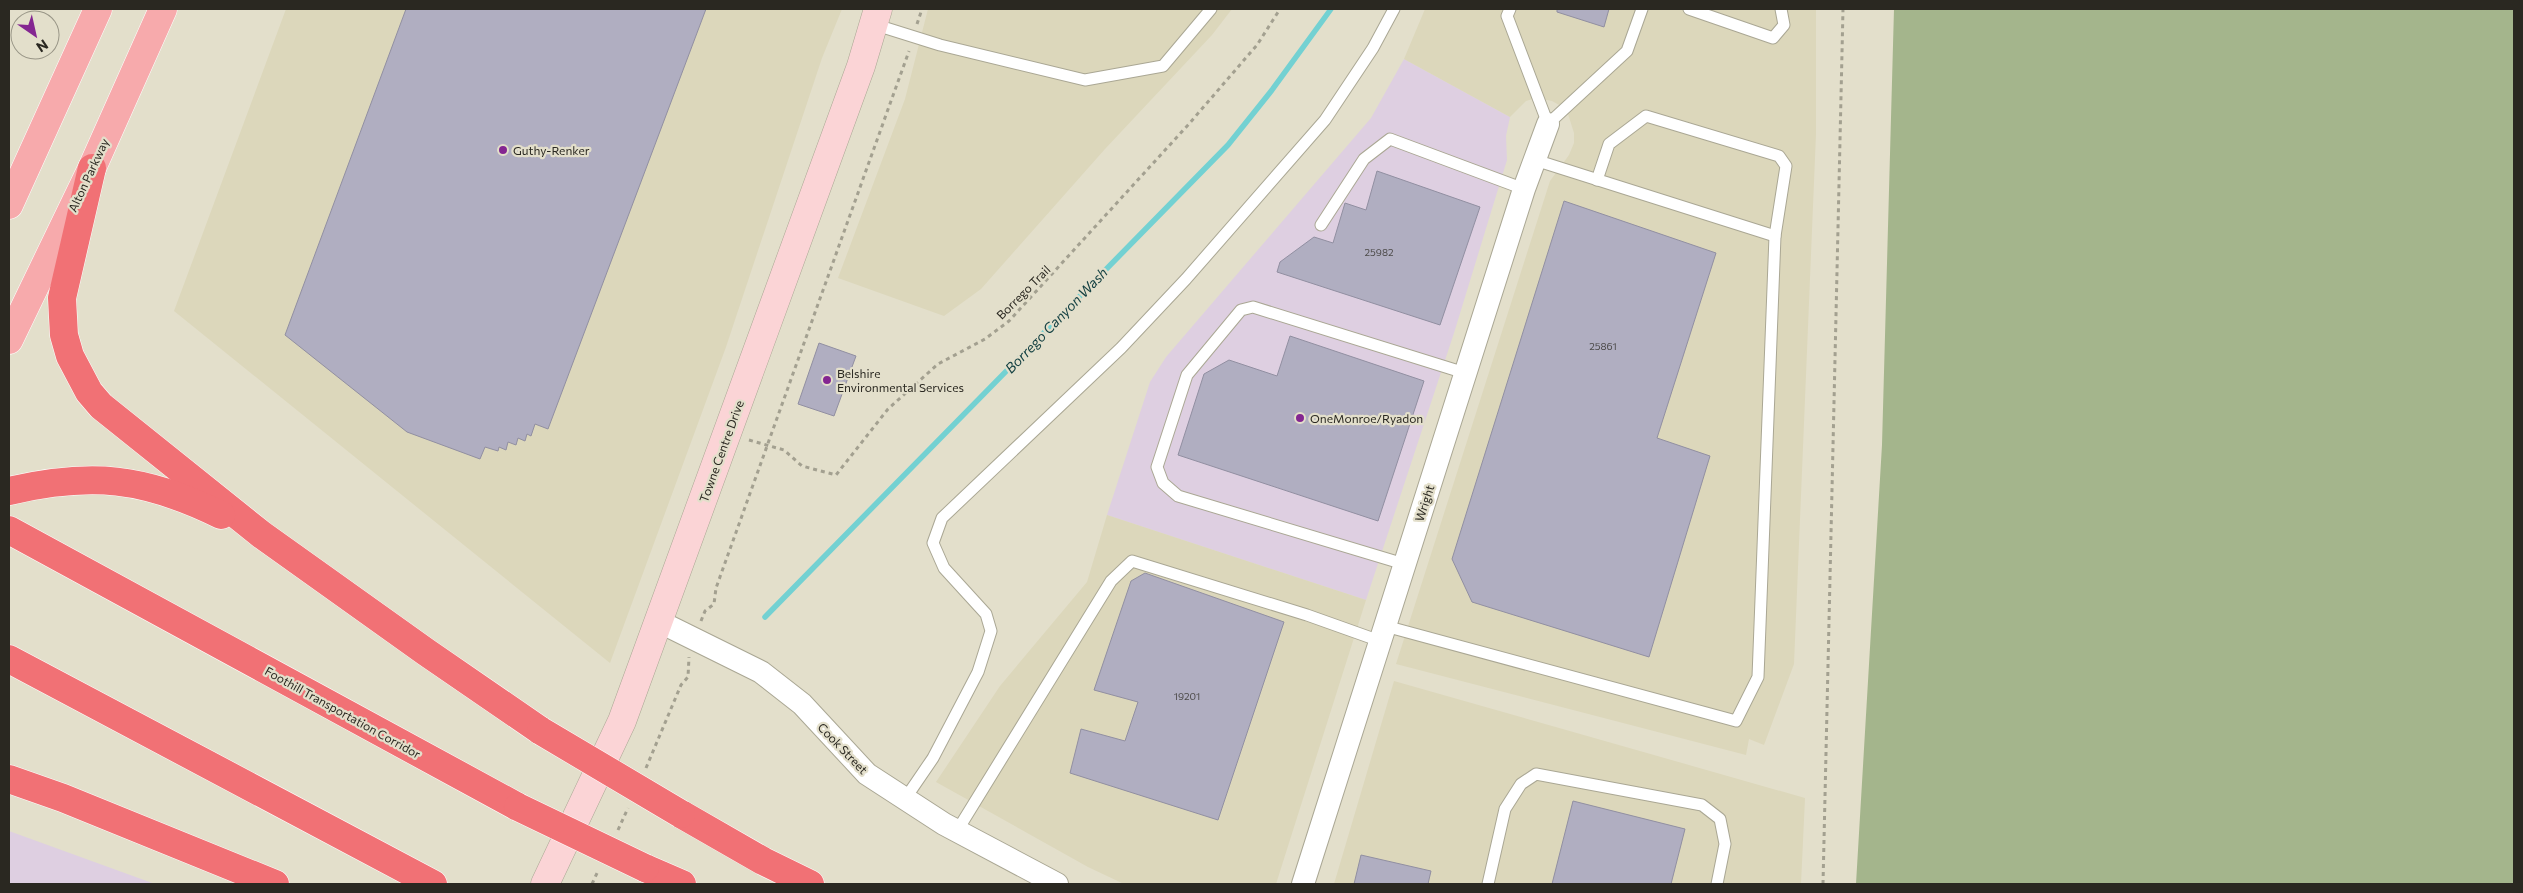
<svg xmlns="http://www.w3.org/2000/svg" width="2523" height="893" viewBox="0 0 2523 893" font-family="Commissioner,sans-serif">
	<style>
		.commercial { fill: #decfe1 }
		.built { fill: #dcd7bb }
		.green { fill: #a4b58c }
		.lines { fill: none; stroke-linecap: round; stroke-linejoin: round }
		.stream { stroke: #73d1d2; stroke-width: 5.5 }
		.building { fill: #b0aec1; stroke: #918fa1 }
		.lane-casing { stroke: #aaa794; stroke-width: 13 }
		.street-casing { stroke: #aaa794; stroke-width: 24 }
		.secondary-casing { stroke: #aaa794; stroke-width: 29 }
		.primary-casing { stroke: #fff; stroke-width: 29 }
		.highway-casing { stroke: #fff; stroke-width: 29 }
		.path { stroke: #a3a090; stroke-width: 3; stroke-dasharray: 4 4; stroke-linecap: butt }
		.lane { stroke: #fff; stroke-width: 11 }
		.street { stroke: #fff; stroke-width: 22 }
		.secondary { stroke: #fbd4d6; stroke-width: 28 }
		.primary { stroke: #f7aaac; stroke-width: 28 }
		.highway { stroke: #f17175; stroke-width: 28 }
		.highway-bridge-casing { stroke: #fff; stroke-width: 29; stroke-linecap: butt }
		.highway-bridge { stroke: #f17175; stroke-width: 28 }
		.poi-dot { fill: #842691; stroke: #e3dfcb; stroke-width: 2 }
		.labels { text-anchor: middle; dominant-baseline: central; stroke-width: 4.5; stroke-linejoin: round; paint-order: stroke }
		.number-label { font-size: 10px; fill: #4c4a49 }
		.poi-label { font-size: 12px; fill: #2a2821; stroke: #e3dfcb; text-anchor: start }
		.street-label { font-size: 12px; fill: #2a2821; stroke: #e3dfcb }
		.water-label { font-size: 14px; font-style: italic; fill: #174344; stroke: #e3dfcb }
	</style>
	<rect width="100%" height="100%" fill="#e3dfcb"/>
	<g class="commercial">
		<polygon points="1404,59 1510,117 1506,136 1507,160 1454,333 1366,600 1107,515 1150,382 1166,357 1371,118"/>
		<polygon points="9,831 155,884 9,884"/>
	</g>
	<g class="built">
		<polygon points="286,9 842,9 822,58 726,347 610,663 174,311"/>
		<polygon points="928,9 1232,9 1212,35 1105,149 981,289 944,316 838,278 905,99"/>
		<polygon points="1425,9 1816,9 1816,134 1794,664 1764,745 1749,739 1746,755 1396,664 1550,181 1569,155 1574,143 1574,133 1568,114 1561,106 1552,101 1536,98 1526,101 1510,117 1404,59"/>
		<polygon points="1107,515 1366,600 1276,884 1124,884 1088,867 936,782 1000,686 1087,582"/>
		<polygon points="1394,681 1805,798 1801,884 1334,884"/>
	</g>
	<polygon class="green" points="1894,9 2514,9 2514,884 1856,884 1882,445"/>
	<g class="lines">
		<polyline class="stream" points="765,617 1228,145 1272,90 1331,9"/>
	</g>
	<g class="building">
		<polygon points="406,9 706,9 548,429 535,424 531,436 527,434 525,441 518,438 516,445 508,442 506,450 499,447 498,451 485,447 480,459 407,432 285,335"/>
		<polygon points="1557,9 1609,9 1604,27 1557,12"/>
		<polygon points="1377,171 1480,207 1440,325 1277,272 1280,262 1314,237 1333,243 1345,203 1366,210"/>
		<polygon points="1564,201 1716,253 1657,438 1710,456 1649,657 1472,602 1452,559"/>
		<polygon points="1290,336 1424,381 1378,521 1178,455 1204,374 1229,360 1277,376"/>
		<polygon points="819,343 856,356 834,416 798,404"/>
		<polygon points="1145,573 1284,622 1218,820 1070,773 1081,729 1125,741 1138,702 1094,690 1131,581"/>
		<polygon points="1573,801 1685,829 1671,884 1552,884"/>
		<polygon points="1361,855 1431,871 1428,884 1354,884"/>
	</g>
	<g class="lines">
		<defs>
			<g id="lane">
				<polyline points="1510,9 1507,16 1548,124 1627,51 1642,9"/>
				<polyline points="1689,9 1773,38 1784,25 1781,9"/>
				<polyline points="873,24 940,45 1085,80 1163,66 1211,9"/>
				<polyline points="1535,160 1775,236"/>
				<polyline points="1321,225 1364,159 1390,139 1524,189"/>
				<polyline points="1404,564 1178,496 1163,483 1157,467 1187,375 1241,310 1253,307 1465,373"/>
				<polyline points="1385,626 1736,721 1758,677 1775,236 1786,166 1779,156 1646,116 1609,144 1597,180"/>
				<polyline points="905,799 933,758 978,672 991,631 986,614 944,568 933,543 942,518 1121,348 1186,279 1325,120 1373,48 1394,9"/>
				<polyline points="957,831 1111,581 1132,561 1307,615 1380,641"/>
				<polyline points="1488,884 1505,809 1521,784 1536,774 1702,805 1720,819 1725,844 1717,884"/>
			</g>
			<g id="street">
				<polyline points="660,622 761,672 802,704 867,774 944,824 1057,884"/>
				<polyline points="1303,884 1524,189 1548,124"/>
			</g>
			<polyline id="secondary" points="545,884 622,721 861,66 878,9"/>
			<g id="primary">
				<polyline points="9,205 98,9"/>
				<polyline points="9,340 92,168 163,9"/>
			</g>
			<g id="highway">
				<polyline points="92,168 62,298 63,317 64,335 70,356 89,392 101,406 262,535 426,652 541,731"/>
				<path d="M 9,491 C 91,472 144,477 221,515"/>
				<polyline points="9,530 518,807"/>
				<polyline points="9,659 433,884"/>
				<polyline points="9,779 63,798 275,884"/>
				<polyline points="681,814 763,861 810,884"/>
				<polyline points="645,868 682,884"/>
			</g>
		</defs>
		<use href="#lane" class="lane-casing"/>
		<use href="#street" class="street-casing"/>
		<use href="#secondary" class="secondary-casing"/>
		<use href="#primary" class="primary-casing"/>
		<use href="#highway" class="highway-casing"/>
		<g class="path">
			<polyline points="917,24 922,9"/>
			<polyline points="749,440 784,450 802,466 836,475 888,409 938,364 985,339 1009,321 1188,125 1257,45 1280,9"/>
			<polyline points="701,621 705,611 714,604 716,588 909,51"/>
			<polyline points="646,768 681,685 688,677 689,657"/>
			<polyline points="618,830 628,808"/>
			<polyline points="592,884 598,871"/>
			<polyline points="1823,884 1843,9"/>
		</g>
		<use href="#lane" class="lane"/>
		<use href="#street" class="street"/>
		<use href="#secondary" class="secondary"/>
		<use href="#primary" class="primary"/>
		<use href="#highway" class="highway"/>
		<defs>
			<g id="highway-bridge">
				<polyline points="541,731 681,814"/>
				<polyline points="518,807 645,868"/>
			</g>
		</defs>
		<use href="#highway-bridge" class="highway-bridge-casing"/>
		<use href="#highway-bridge" class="highway-bridge"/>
	</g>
	<g class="poi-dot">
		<circle cx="503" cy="150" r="5"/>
		<circle cx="827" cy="380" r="5"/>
		<circle cx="1300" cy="418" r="5"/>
	</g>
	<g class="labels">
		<g class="number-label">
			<text x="1379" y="252">25982</text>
			<text x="1603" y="346">25861</text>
			<text x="1187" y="696">19201</text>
		</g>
		<g class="poi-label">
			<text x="513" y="150">Guthy-Renker</text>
			<text x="837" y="373">Belshire<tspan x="837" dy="14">Environmental Services</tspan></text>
			<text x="1310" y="418">OneMonroe/Ryadon</text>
		</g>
		<g class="street-label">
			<text transform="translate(88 175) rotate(-65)">Alton Parkway</text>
			<text transform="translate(1023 292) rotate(-45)">Borrego Trail</text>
			<text transform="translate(721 451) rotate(-70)">Towne Centre Drive</text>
			<text transform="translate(1424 503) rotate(-72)">Wright</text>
			<text transform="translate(343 712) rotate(29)">Foothill Transportation Corridor</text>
			<text transform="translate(843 748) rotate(46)">Cook Street</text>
		</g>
		<g class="water-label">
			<text transform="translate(1056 320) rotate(-46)">Borrego Canyon Wash</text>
		</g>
	</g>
	<rect width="2523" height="893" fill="none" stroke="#2a2821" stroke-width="20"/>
	<g transform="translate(35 35) rotate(146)"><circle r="24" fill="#e3dfcb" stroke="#999687"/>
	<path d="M0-4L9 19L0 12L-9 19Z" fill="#842691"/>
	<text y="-8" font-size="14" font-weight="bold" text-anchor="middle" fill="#2a2821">N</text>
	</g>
</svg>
